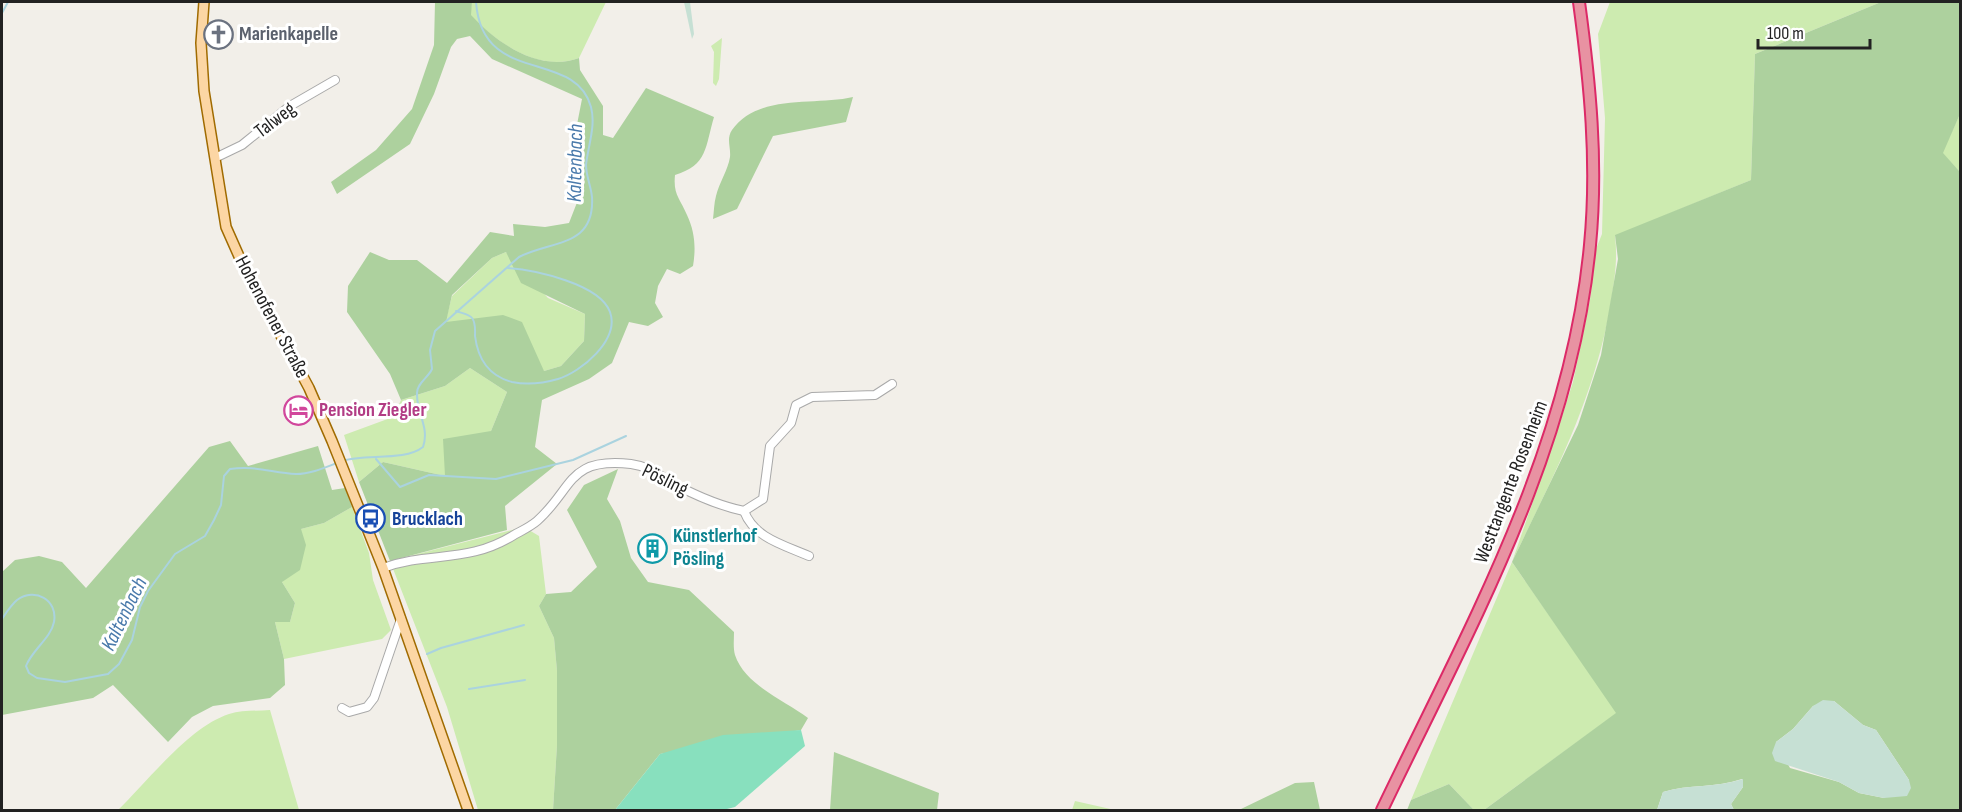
<svg xmlns="http://www.w3.org/2000/svg" width="1962" height="812" viewBox="0 0 1962 812" font-family="'Sofia Sans Condensed',sans-serif">
	<style>
		.grass { fill: #cdebb0 }
		.forest { fill: #add19e; fill-rule: evenodd }
		.wetland { fill: #c6e0d4 }
		.pitch { fill: #88e0be }
		.lines { fill: none; stroke-linecap: round; stroke-linejoin: round }
		.stream { stroke: #aad3df; stroke-width: 2 }
		.minor-casing { stroke: #a9a9a9; stroke-width: 10 }
		.major-casing { stroke: #a06b00; stroke-width: 12 }
		.highway-casing { stroke: #dc2a67; stroke-width: 14 }
		.minor { stroke: #fff; stroke-width: 8 }
		.major { stroke: #fcd6a4; stroke-width: 9 }
		.highway { stroke: #e892a2; stroke-width: 10 }
		.labels { text-anchor: middle; dominant-baseline: central; stroke-width: 6; stroke-linejoin: round; paint-order: stroke }
		.worship-label { font-size: 20px; font-weight: bold; fill: #5b616d; stroke: #fff; text-anchor: start }
		.street-label { font-size: 20px; fill: #222; stroke: #fff }
		.hotel-label { font-size: 20px; font-weight: bold; fill: #b23c85; stroke: #fff; text-anchor: start }
		.transit-label { font-size: 20px; font-weight: bold; fill: #164399; stroke: #fff; text-anchor: start }
		.culture-label { font-size: 20px; font-weight: bold; fill: #0d838f; stroke: #fff; text-anchor: start }
		.water-label { font-size: 21px; font-style: italic; fill: #4a7aab; stroke: #fff }
	</style>
	<rect width="100%" height="100%" fill="#f2efe9"/>
	<g class="grass">
		<path d="M 472,2 L 606,2 L 579,58 C 539,73 497,43 470,15 Z"/>
		<path d="M 1610,2 L 1881,2 L 1755,54 L 1751,180 L 1615,236 C 1618,261 1614,283 1610,308 C 1593,402 1553,477 1512,562 L 1617,713 L 1484,810 L 1474,810 L 1449,784 L 1411,800 L 1512,562 L 1556,435 L 1573,382 L 1590,300 L 1596,249 L 1602,234 L 1605,118 L 1598,34 Z"/>
		<polygon points="722,38 719,79 716,86 713,83 714,52 711,46"/>
		<polygon points="1960,114 1960,172 1942,153"/>
		<polygon points="506,252 548,298 585,314 584,341 561,366 544,371 445,323 452,296 492,258"/>
		<polygon points="470,368 507,392 491,431 445,476 383,462 359,482 344,435 393,417 401,400 445,386"/>
		<polygon points="352,507 369,553 373,580 391,630 382,639 284,659 275,622 290,622 295,603 282,582 301,529 324,523"/>
		<polygon points="524,527 539,536 546,594 539,606 554,638 557,671 557,745 553,810 478,810 447,707 390,561"/>
		<path d="M 270,710 L 299,810 L 118,810 C 148,781 189,727 229,714 C 242,710 257,711 270,710 Z"/>
		<polygon points="1075,801 1115,810 1072,810"/>
	</g>
	<g class="forest">
		<path d="M 435,2 L 472,2 L 471,15 C 497,43 539,73 579,58 L 580,70 L 603,106 L 603,135 L 613,138 L 646,88 L 714,117 C 705,147 708,165 675,175 C 673,195 680,198 687,215 C 695,232 696,248 693,266 L 680,274 L 667,269 L 658,286 L 655,303 L 663,317 L 648,326 L 629,322 L 612,363 L 589,379 L 542,400 L 535,447 L 557,464 L 505,506 L 507,530 L 390,561 L 359,482 L 383,462 L 445,476 L 443,439 L 491,431 L 507,392 L 470,368 L 445,386 L 401,400 L 390,374 L 347,312 L 348,286 L 370,252 L 389,260 L 417,260 L 447,283 L 490,232 L 514,236 L 513,224 L 545,227 L 569,223 L 585,182 L 572,150 L 582,99 L 492,59 L 470,36 L 457,39 L 451,47 L 434,94 L 410,144 L 337,194 L 331,182 L 376,150 L 412,109 L 434,45 ZM 506,252 L 521,283 L 585,314 L 584,341 L 561,366 L 544,371 L 522,322 L 503,315 L 446,322 L 452,295 L 492,258 Z"/>
		<path d="M 1881,2 L 1960,2 L 1960,114 L 1943,153 L 1960,172 L 1960,810 L 1734,810 L 1731,804 L 1743,787 L 1742,779 C 1716,788 1689,784 1663,792 L 1657,810 L 1484,810 L 1616,713 L 1512,562 L 1578,425 L 1601,355 L 1618,259 L 1615,235 L 1751,180 L 1755,54 ZM 1834,701 L 1863,725 L 1876,730 L 1909,780 L 1884,798 L 1859,793 L 1839,782 L 1790,768 L 1776,742 L 1793,729 L 1813,706 Z"/>
		<path d="M 853,97 L 846,122 L 773,136 L 737,209 L 713,219 C 714,211 714,203 716,196 C 719,183 728,170 730,157 C 731,147 726,139 732,130 C 758,93 815,106 853,97 Z"/>
		<polygon points="230,441 248,466 318,446 332,490 345,488 352,507 324,523 301,529 306,545 300,570 282,582 295,603 290,622 275,622 284,659 285,685 270,698 213,706 192,717 168,742 113,685 93,698 2,715 2,572 15,560 39,556 62,562 86,588 209,447"/>
		<path d="M 618,469 L 607,499 L 620,521 L 631,558 L 648,582 L 689,590 L 734,632 C 734,639 733,648 735,655 C 745,685 784,700 808,718 L 801,730 L 660,754 L 615,810 L 553,810 L 557,745 L 557,671 L 554,638 L 539,606 L 546,594 L 571,592 L 597,567 L 567,510 L 584,485 Z"/>
		<polygon points="834,752 939,793 937,810 830,810"/>
		<polygon points="1314,782 1320,810 1228,810 1241,809 1295,783"/>
		<polygon points="1449,784 1474,810 1407,810 1411,800"/>
	</g>
	<g class="wetland">
		<polygon points="684,2 690,2 694,34 692,39"/>
		<polygon points="1823,700 1834,701 1863,725 1876,730 1909,780 1911,788 1907,796 1884,798 1859,793 1839,782 1775,761 1772,753 1776,742 1793,729 1813,706"/>
		<path d="M 1743,779 L 1743,787 L 1731,804 L 1734,810 L 1657,810 L 1663,792 C 1689,784 1716,788 1743,779 Z"/>
	</g>
	<polygon class="pitch" points="801,730 805,746 735,807 723,810 615,810 660,754 723,735"/>
	<g class="lines">
		<g class="stream">
			<polyline points="2,13 8,2"/>
			<path d="M 456,311 C 461,313 469,314 472,318 C 476,323 475,330 475,336 C 478,360 489,376 512,382 C 527,385 544,383 558,379 C 581,372 620,340 610,312 C 600,284 535,270 508,268"/>
			<polyline points="376,459 400,487 429,475 496,479 573,460 626,436"/>
			<path d="M 342,461 C 364,453 404,462 423,447 C 430,427 416,413 417,393 C 417,383 428,378 432,369 L 430,350 L 435,331 L 519,257 C 551,240 595,248 592,197 C 591,186 586,176 586,165 C 588,146 596,126 591,107 C 575,48 482,87 476,2"/>
			<path d="M 2,619 C 6,613 11,605 17,600 C 35,587 58,600 54,622 C 51,638 32,650 26,666 L 29,673 L 37,678 L 65,682 L 108,674 L 119,664 L 132,640 L 140,607 L 148,591 L 175,554 L 205,536 L 214,520 L 221,505 L 224,476 L 230,469 C 255,465 273,473 296,474 C 310,474 324,468 337,463"/>
			<polyline points="427,654 441,648 524,625"/>
			<polyline points="469,689 525,680"/>
		</g>
		<defs>
			<g id="minor">
				<polyline points="215,158 242,145 290,106 335,80"/>
				<path d="M 744,511 C 754,538 784,545 809,556"/>
				<path d="M 383,568 C 429,551 468,564 514,535 C 521,531 530,527 537,521 C 574,488 567,457 631,464 C 649,466 660,476 676,485 C 697,496 720,506 744,511 L 763,499 L 770,446 L 791,423 L 796,405 L 812,397 L 875,395 L 892,384"/>
				<polyline points="342,708 349,712 367,707 374,698 401,619"/>
			</g>
			<polyline id="major" points="204,2 201,43 204,91 226,227 242,263 309,388 332,441 383,568 468,810"/>
			<path id="highway" d="M 1382,810 C 1469,628 1571,450 1590,245 C 1598,163 1590,83 1579,2"/>
		</defs>
		<use href="#minor" class="minor-casing"/>
		<use href="#major" class="major-casing"/>
		<use href="#highway" class="highway-casing"/>
		<use href="#minor" class="minor"/>
		<use href="#major" class="major"/>
		<use href="#highway" class="highway"/>
	</g>
	<defs>
		<symbol id="church-ring" viewBox="-11 -11 22 22"><circle r="9.5" fill="#fff" stroke="#6b7280" stroke-width="1.5"/><path d="M-1.2-6h2.4v3.5h3.3v2.4h-3.3V6h-2.4V-.1h-3.3v-2.4h3.3Z" fill="#6b7280"/></symbol>
		<symbol id="hotel-ring" viewBox="-11 -11 22 22"><circle r="9.5" fill="#fff" stroke="#d1479c" stroke-width="1.5"/><path d="M-6-4.5h1.5V1H6V5H4.5V3h-9V5H-6ZM-4 0a1.8 1.8 0 1 1 3.6 0ZM.5 0V-2.5h3Q6-2.5 6 0Z" fill="#d1479c"/></symbol>
		<symbol id="bus-ring" viewBox="-11 -11 22 22"><circle r="9.5" fill="#fff" stroke="#1a4fb4" stroke-width="1.5"/><path d="M-5-6H5V4H4V6H2V4H-2V6H-4V4H-5ZM-3.5-4V0h7V-4ZM-3.5 1.2v1.5H-2V1.2ZM2 1.2v1.5H3.5V1.2Z" fill="#1a4fb4"/></symbol>
		<symbol id="building-ring" viewBox="-11 -11 22 22"><circle r="9.5" fill="#fff" stroke="#0f9aa8" stroke-width="1.5"/><path d="M-4-6H4V6H1V3H-1V6H-4ZM-2.5-4.3h1.7v1.8h-1.7ZM.8-4.3h1.7v1.8H.8ZM-2.5-1h1.7V.8h-1.7ZM.8-1h1.7V.8H.8Z" fill="#0f9aa8"/></symbol>
	</defs>
	<g fill-rule="evenodd">
		<use href="#church-ring" x="202" y="18" width="33" height="33"/>
		<use href="#hotel-ring" x="282" y="394" width="33" height="33"/>
		<use href="#bus-ring" x="354" y="502" width="33" height="33"/>
		<use href="#building-ring" x="636" y="532" width="33" height="33"/>
	</g>
	<g class="labels">
		<g class="worship-label">
			<text x="239" y="34">Marienkapelle</text>
		</g>
		<g class="street-label">
			<text transform="translate(275 120) rotate(-37)">Talweg</text>
			<text transform="translate(272 317) rotate(62)">Hohenofener Straße</text>
			<text transform="translate(665 480) rotate(26)">Pösling</text>
			<text transform="translate(1511 482) rotate(-69)">Westtangente Rosenheim</text>
		</g>
		<g class="hotel-label">
			<text x="319" y="410">Pension Ziegler</text>
		</g>
		<g class="transit-label">
			<text x="392" y="519">Brucklach</text>
		</g>
		<g class="culture-label">
			<text x="673" y="536">Künstlerhof<tspan x="673" dy="23">Pösling</tspan></text>
		</g>
		<g class="water-label">
			<text transform="translate(575 163) rotate(-89)">Kaltenbach</text>
			<text transform="translate(124 614) rotate(-64)">Kaltenbach</text>
		</g>
	</g>
	<rect width="1962" height="812" fill="none" stroke="#222222" stroke-width="6"/>
	<path d="M1758 39v9h112v-9" fill="none" stroke="#222222" stroke-width="3"/>
	<text x="1767" y="39" font-size="18" fill="#222222" stroke="#ffffff" stroke-width="4.5" paint-order="stroke">100 m</text>
</svg>
